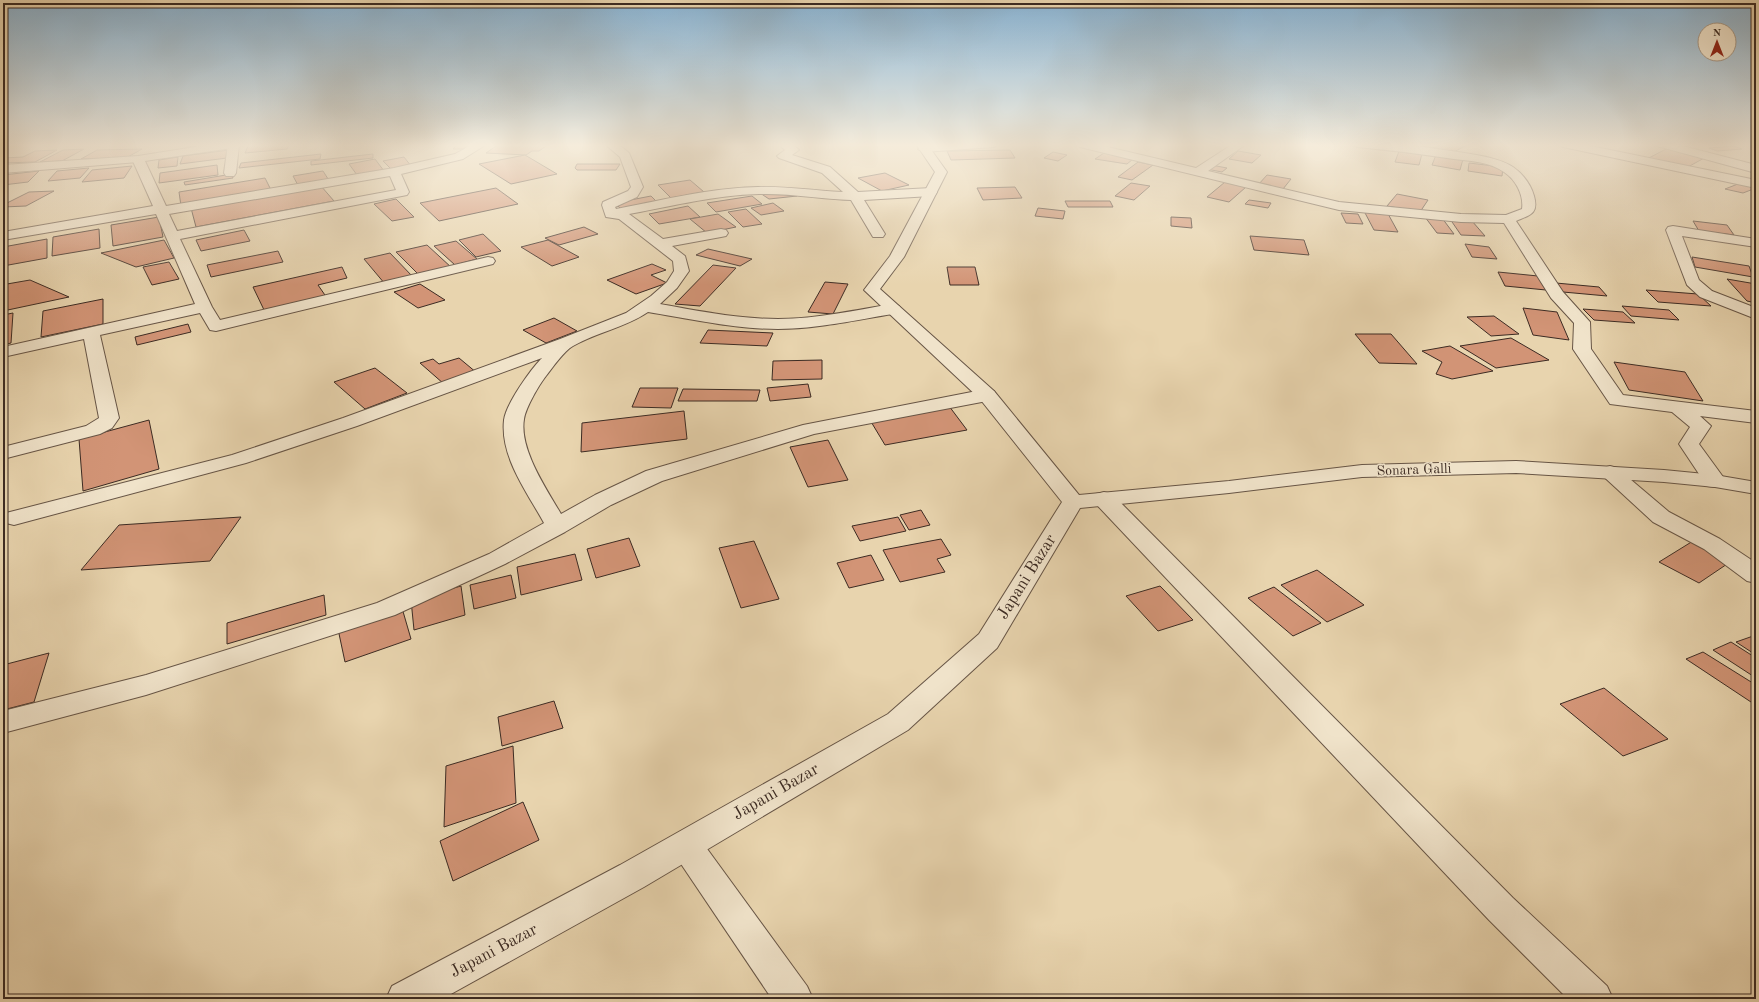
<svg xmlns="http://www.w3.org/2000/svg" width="1759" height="1002" viewBox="0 0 1759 1002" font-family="'Old Standard TT',serif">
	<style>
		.building { fill: #d29476; stroke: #3c2b23 }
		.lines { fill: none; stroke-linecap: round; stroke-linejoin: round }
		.minor-casing { stroke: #675546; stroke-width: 2 }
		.tertiary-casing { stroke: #675546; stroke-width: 2 }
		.minor { fill: #f0e3ca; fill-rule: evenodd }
		.tertiary { fill: #f0e3ca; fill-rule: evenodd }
		.labels { text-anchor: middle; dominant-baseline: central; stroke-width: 3; stroke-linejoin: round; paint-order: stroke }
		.street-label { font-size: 14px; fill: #3c2b23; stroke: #f0e3ca }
		.near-street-label { font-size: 17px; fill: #3c2b23; stroke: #f0e3ca }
	</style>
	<rect width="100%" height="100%" fill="#e8d4ae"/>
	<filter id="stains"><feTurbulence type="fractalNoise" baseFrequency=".005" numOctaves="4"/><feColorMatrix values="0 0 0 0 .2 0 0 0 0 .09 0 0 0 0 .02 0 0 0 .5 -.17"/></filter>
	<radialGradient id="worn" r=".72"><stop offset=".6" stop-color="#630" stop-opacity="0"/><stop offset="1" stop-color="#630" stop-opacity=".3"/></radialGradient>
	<g class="building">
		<polygon points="172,144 215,144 201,147 171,145"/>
		<polygon points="249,144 289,144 287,149 245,153"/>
		<polygon points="458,144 478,144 473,149 453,149"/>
		<polygon points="499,144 549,144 539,151 532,151 526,155 486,153"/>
		<polygon points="1420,144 1457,144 1465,146 1450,154 1416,146"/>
		<polygon points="1734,146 1742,149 1717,151 1709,148"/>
		<polygon points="84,149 62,161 40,162 63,150"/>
		<polygon points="142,149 126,158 81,159 97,150"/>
		<polygon points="1666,149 1706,157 1686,168 1645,160"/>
		<polygon points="57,150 35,162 3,163 4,158 23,157 35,151"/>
		<polygon points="229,150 227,158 180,164 183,156"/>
		<polygon points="1010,150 1015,158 951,160 947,151"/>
		<polygon points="1107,151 1133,159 1127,164 1095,159"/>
		<polygon points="1238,151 1261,155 1252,163 1229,159"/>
		<polygon points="1399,151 1422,154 1419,165 1395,162"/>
		<polygon points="1053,152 1067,155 1058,161 1044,158"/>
		<polygon points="321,154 320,159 239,168 241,163"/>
		<polygon points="373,154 373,158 311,165 311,161"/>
		<polygon points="525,155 557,174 511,184 479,164"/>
		<polygon points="1436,155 1463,159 1460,170 1432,165"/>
		<polygon points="178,157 177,166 158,168 159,160"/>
		<polygon points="404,157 411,166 391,169 383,161"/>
		<polygon points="375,159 384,171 357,175 349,164"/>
		<polygon points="1138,162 1153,165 1132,180 1118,177"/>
		<polygon points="1469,163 1503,167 1502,176 1468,171"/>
		<polygon points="577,164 620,164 616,170 577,170 575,168"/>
		<polygon points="1206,164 1227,168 1222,172 1201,168"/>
		<polygon points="217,165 218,175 159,183 160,173"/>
		<polygon points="132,166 124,178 82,182 92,170"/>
		<polygon points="89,168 80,178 48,181 57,171"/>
		<polygon points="39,171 28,182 3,185 3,175"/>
		<polygon points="323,171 330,182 299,187 293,176"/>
		<polygon points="885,173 909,185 882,191 858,178"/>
		<polygon points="232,174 233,178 185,185 184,182"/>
		<polygon points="1267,175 1291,179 1283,189 1258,185"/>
		<polygon points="265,178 271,190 181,206 179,192"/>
		<polygon points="690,180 704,192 671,198 658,185"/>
		<polygon points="1225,182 1246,187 1229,202 1207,197"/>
		<polygon points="1743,182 1756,185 1756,188 1743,193 1725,189"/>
		<polygon points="1131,183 1150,186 1134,200 1115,196"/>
		<polygon points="321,186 334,201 196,227 191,208"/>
		<polygon points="1015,187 1022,198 983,200 977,188"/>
		<polygon points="496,188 518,204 439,221 420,203"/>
		<polygon points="54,191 26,206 3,207 3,205 29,192"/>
		<polygon points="760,193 793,193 797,196 769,199"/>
		<polygon points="1397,194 1428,200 1420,212 1387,206"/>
		<polygon points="651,196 659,204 623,211 615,203"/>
		<polygon points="752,196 762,204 716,212 707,203"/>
		<polygon points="396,199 414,217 392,221 374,204"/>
		<polygon points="1249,200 1271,203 1268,208 1245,204"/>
		<polygon points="1065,201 1110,201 1113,207 1068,207"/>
		<polygon points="773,203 784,211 761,215 751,208"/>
		<polygon points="688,206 700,217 659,224 649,214"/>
		<polygon points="1038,208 1065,211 1063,219 1035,216"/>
		<polygon points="746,209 762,224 743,227 728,212"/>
		<polygon points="1364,211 1387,212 1398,232 1374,230"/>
		<polygon points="1341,213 1358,214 1363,224 1346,223"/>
		<polygon points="718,214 736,227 707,233 690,219"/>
		<polygon points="159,217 163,237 113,246 111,225"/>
		<polygon points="1171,217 1191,218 1192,228 1171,226"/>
		<polygon points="1425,217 1442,218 1454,234 1437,233"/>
		<polygon points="1450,219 1472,221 1485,236 1461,235"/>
		<polygon points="1693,221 1727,225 1734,235 1699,231"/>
		<polygon points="584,227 598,234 559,245 545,238"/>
		<polygon points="99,229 100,248 52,256 53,237"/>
		<polygon points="244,230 250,241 201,251 196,240"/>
		<polygon points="483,234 501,251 476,257 459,240"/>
		<polygon points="1250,236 1304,240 1309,255 1254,250"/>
		<polygon points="47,239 47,258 3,266 3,247"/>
		<polygon points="164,240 174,258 136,267 101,253"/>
		<polygon points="548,240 579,257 552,266 521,247"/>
		<polygon points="456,241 477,259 455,265 434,246"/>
		<polygon points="1465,244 1489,247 1497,259 1472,257"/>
		<polygon points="427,245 452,268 420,276 396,252"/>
		<polygon points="708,249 752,259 740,266 696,255"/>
		<polygon points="278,251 283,262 211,277 207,265"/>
		<polygon points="390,253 413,277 385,284 364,259"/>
		<polygon points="1692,257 1749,266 1753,277 1695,267"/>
		<polygon points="169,262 179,279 152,285 143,267"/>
		<polygon points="652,264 666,270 651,275 667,283 636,294 607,280"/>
		<polygon points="713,265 736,268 700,306 675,304"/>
		<polygon points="342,267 347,278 318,285 327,298 265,312 253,287"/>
		<polygon points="947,267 975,267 979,285 950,285"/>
		<polygon points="1498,272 1538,276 1546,290 1505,286"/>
		<polygon points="3,279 5,279 7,284 30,280 69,297 3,311"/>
		<polygon points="1727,279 1756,284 1756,303 1747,301"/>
		<polygon points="825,282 848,284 833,314 808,312"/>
		<polygon points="1556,283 1599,287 1607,296 1563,292"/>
		<polygon points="420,284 445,300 418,308 394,292"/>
		<polygon points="1646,290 1698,294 1711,306 1658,302"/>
		<polygon points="103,299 103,324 41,337 43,311"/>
		<polygon points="1622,306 1669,310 1679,320 1631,316"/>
		<polygon points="1523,308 1557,312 1569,340 1533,335"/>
		<polygon points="1583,309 1623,312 1635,323 1594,320"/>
		<polygon points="13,313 11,343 3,345 3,315"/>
		<polygon points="1494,316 1519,334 1491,336 1467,317"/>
		<polygon points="554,318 577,331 546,343 523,330"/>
		<polygon points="188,324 191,332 137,345 135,337"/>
		<polygon points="708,330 773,333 767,346 700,343"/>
		<polygon points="1355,334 1391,334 1417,364 1379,363"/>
		<polygon points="1511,338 1549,360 1496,368 1460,346"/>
		<polygon points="1450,346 1493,371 1452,379 1436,374 1442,362 1422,351"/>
		<polygon points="459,358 477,373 444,384 420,363 433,359 439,364"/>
		<polygon points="822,360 822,379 772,380 773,361"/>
		<polygon points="1614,362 1685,372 1703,401 1629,390"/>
		<polygon points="375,368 407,393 365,409 334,382"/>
		<polygon points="808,384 811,397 770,401 767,388"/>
		<polygon points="640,388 678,388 671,408 632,407"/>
		<polygon points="683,389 760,390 757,401 678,401"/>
		<polygon points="949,406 967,430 885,445 870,420"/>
		<polygon points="684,411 687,439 581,452 582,423"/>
		<polygon points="149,420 159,469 83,491 79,439"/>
		<polygon points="828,440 848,480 808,487 790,447"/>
		<polygon points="921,510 930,525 909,530 900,515"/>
		<polygon points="241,517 210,561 81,570 119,525"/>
		<polygon points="898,517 906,531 860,541 852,526"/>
		<polygon points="629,538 640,566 596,578 587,549"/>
		<polygon points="941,539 951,555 937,559 945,572 900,582 883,550"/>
		<polygon points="754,541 779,599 741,608 719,548"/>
		<polygon points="1693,541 1733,560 1699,583 1659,562"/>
		<polygon points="575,554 582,580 521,595 517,567"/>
		<polygon points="871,555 884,580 849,588 837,563"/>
		<polygon points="1317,570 1364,605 1327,622 1281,585"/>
		<polygon points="511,575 516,598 474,609 470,585"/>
		<polygon points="461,586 465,615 414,630 411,600"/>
		<polygon points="1160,586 1193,620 1158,631 1126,596"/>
		<polygon points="1274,587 1321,623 1293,636 1248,598"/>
		<polygon points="324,595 326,615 227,644 227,623"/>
		<polygon points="402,608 411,639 345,662 338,629"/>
		<polygon points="1756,635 1756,655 1736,642"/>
		<polygon points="1731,642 1756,658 1756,678 1713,650"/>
		<polygon points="1703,652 1756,685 1756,703 1754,704 1686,659"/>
		<polygon points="49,653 34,702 3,710 3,665"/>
		<polygon points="1604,688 1668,739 1623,756 1560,704"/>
		<polygon points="554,701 563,728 502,746 498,717"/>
		<polygon points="513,746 516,803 444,827 446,766"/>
		<polygon points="523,802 539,840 453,881 440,841"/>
	</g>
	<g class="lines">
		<defs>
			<g id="minor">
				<polygon points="228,144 239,145 236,173 234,176 226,176 224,173"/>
				<path d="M 473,144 L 487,144 L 463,159 L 401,174 L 409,192 L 407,195 L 180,239 L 212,307 L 220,320 L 488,257 L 493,258 L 495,261 L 493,264 L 216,331 L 210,330 L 200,313 L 100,335 L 119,418 L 112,428 L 100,434 L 3,459 L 3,447 L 86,426 L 99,418 L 84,339 L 3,357 L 3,347 L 195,304 L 156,214 L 3,240 L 3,232 L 153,206 L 132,159 L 134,157 L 142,157 L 144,159 L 166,206 L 394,168 L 455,154 ZM 390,176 L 396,190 L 177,231 L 169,214 Z"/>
				<path d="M 605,144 L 618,144 L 629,153 L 643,187 L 637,197 L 615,207 L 616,209 C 663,200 710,188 758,187 C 786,186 815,191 843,192 L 822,173 L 779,158 L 777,156 L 785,150 L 778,144 C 786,144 793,143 799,150 L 792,155 L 830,167 L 858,192 L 931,188 L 935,189 L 937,192 L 935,195 L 931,196 L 864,200 L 885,234 L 883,237 L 873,237 L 851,200 C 820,199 790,193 759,194 C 715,195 672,206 629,214 L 663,239 L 721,229 L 726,230 L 728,233 L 726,236 L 721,237 L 672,246 L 685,256 L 689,271 L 677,288 L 660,304 C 699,311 738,319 778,319 C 817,319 855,310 893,304 L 899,306 L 901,309 L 899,312 L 893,314 C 855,320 817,329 778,329 C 735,329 691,319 648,312 C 625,328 597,332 573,346 C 564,351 553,367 546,376 C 539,385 526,407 524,419 C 519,449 546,488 561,514 L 595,495 L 646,471 L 803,425 L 987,389 L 994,391 L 996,395 L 994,399 L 987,401 L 814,434 L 662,481 L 611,505 L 565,532 L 505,564 L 395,615 L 146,695 L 3,733 L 3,711 L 146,675 L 377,603 L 489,554 L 544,523 C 527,492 500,457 504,420 C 506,404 531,369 542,358 L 357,426 L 246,463 L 14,525 L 6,523 L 3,518 L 6,513 L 232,455 L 343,418 L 560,339 L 626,313 L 651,296 L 667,282 L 674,271 L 673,261 L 619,219 L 606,217 L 602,205 L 603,202 L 628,191 L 631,187 L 620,157 Z"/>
				<polygon points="943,144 999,144 994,147 924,152 918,149 924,146"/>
				<path d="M 1075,144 L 1095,144 L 1196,168 L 1233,144 L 1246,144 L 1208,171 L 1339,202 L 1461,214 L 1506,215 L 1522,209 C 1524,195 1516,180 1504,172 C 1490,162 1471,161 1454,159 C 1422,154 1390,150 1357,147 L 1352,144 C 1366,144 1380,144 1394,144 C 1415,145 1437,149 1458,152 C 1476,155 1497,157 1513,167 C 1523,174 1531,185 1534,196 C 1539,214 1530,215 1516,221 L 1563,292 L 1590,322 L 1591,349 L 1623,395 L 1756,411 L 1756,423 L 1700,416 L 1711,426 L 1699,444 L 1726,481 L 1723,486 L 1715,487 L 1707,486 L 1679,444 L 1690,427 L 1672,412 L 1610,404 L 1573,349 L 1574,323 L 1551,298 L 1504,223 L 1461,222 L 1339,210 L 1080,147 Z"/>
				<polygon points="1558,144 1581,144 1756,180 1756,188 1563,147"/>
				<polygon points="1656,144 1675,144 1756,165 1756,173 1657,146"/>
				<polygon points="1673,226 1756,239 1756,247 1682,236 1699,280 1712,291 1756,308 1756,319 1700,297 1687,285 1666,230 1668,227"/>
				<polygon points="1610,466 1617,468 1669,512 1720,539 1756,563 1756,583 1747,581 1704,549 1653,522 1603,476 1599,472 1603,468"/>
				<polygon points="1104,492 1112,494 1513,898 1607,986 1613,999 1568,999 1489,920 1096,504 1093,499 1096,494"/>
				<polygon points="686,831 697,835 807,986 813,999 772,999 675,855 670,845 675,835"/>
			</g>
			<g id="tertiary">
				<polygon points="214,144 244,144 239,147 138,162 3,173 3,165 138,156"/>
				<polygon points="916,144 927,144 947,172 904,257 880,289 994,391 1079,495 1229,481 1362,465 1516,461 1664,470 1715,475 1756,482 1756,494 1715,487 1664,482 1516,473 1362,477 1229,493 1080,508 997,648 908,730 644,887 442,999 386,999 392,986 620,865 888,714 979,634 1062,502 980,399 864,290 890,256 935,172"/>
			</g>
		</defs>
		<use href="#minor" class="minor-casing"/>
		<use href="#tertiary" class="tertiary-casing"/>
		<use href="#minor" class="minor"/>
		<use href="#tertiary" class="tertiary"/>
	</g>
	<linearGradient id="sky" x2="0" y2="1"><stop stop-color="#89b4d4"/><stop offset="0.51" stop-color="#f5ecdb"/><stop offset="1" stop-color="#f5ecdb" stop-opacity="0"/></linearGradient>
	<rect width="1759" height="285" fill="url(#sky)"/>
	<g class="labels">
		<g class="street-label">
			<text transform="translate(1414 470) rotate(-2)">Sonara Galli</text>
		</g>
		<g class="near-street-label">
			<text transform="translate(1027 577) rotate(-58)">Japani Bazar</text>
			<text transform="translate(776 792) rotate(-30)">Japani Bazar</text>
			<text transform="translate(494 951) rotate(-28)">Japani Bazar</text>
		</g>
	</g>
	<rect width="1759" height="1002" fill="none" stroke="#e8d4ae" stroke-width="16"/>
	<rect x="4" y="4" width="1751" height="994" fill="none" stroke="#3c2b23" stroke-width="2"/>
	<rect x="8" y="8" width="1743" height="986" fill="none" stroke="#3c2b23"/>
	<g transform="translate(1717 42)"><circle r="19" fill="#f0e3ca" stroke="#a89987"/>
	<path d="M0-3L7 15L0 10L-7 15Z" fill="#8f2418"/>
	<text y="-6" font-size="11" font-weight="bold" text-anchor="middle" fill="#3c2b23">N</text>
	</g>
	<rect width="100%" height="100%" filter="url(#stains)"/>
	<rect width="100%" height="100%" fill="url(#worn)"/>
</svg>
